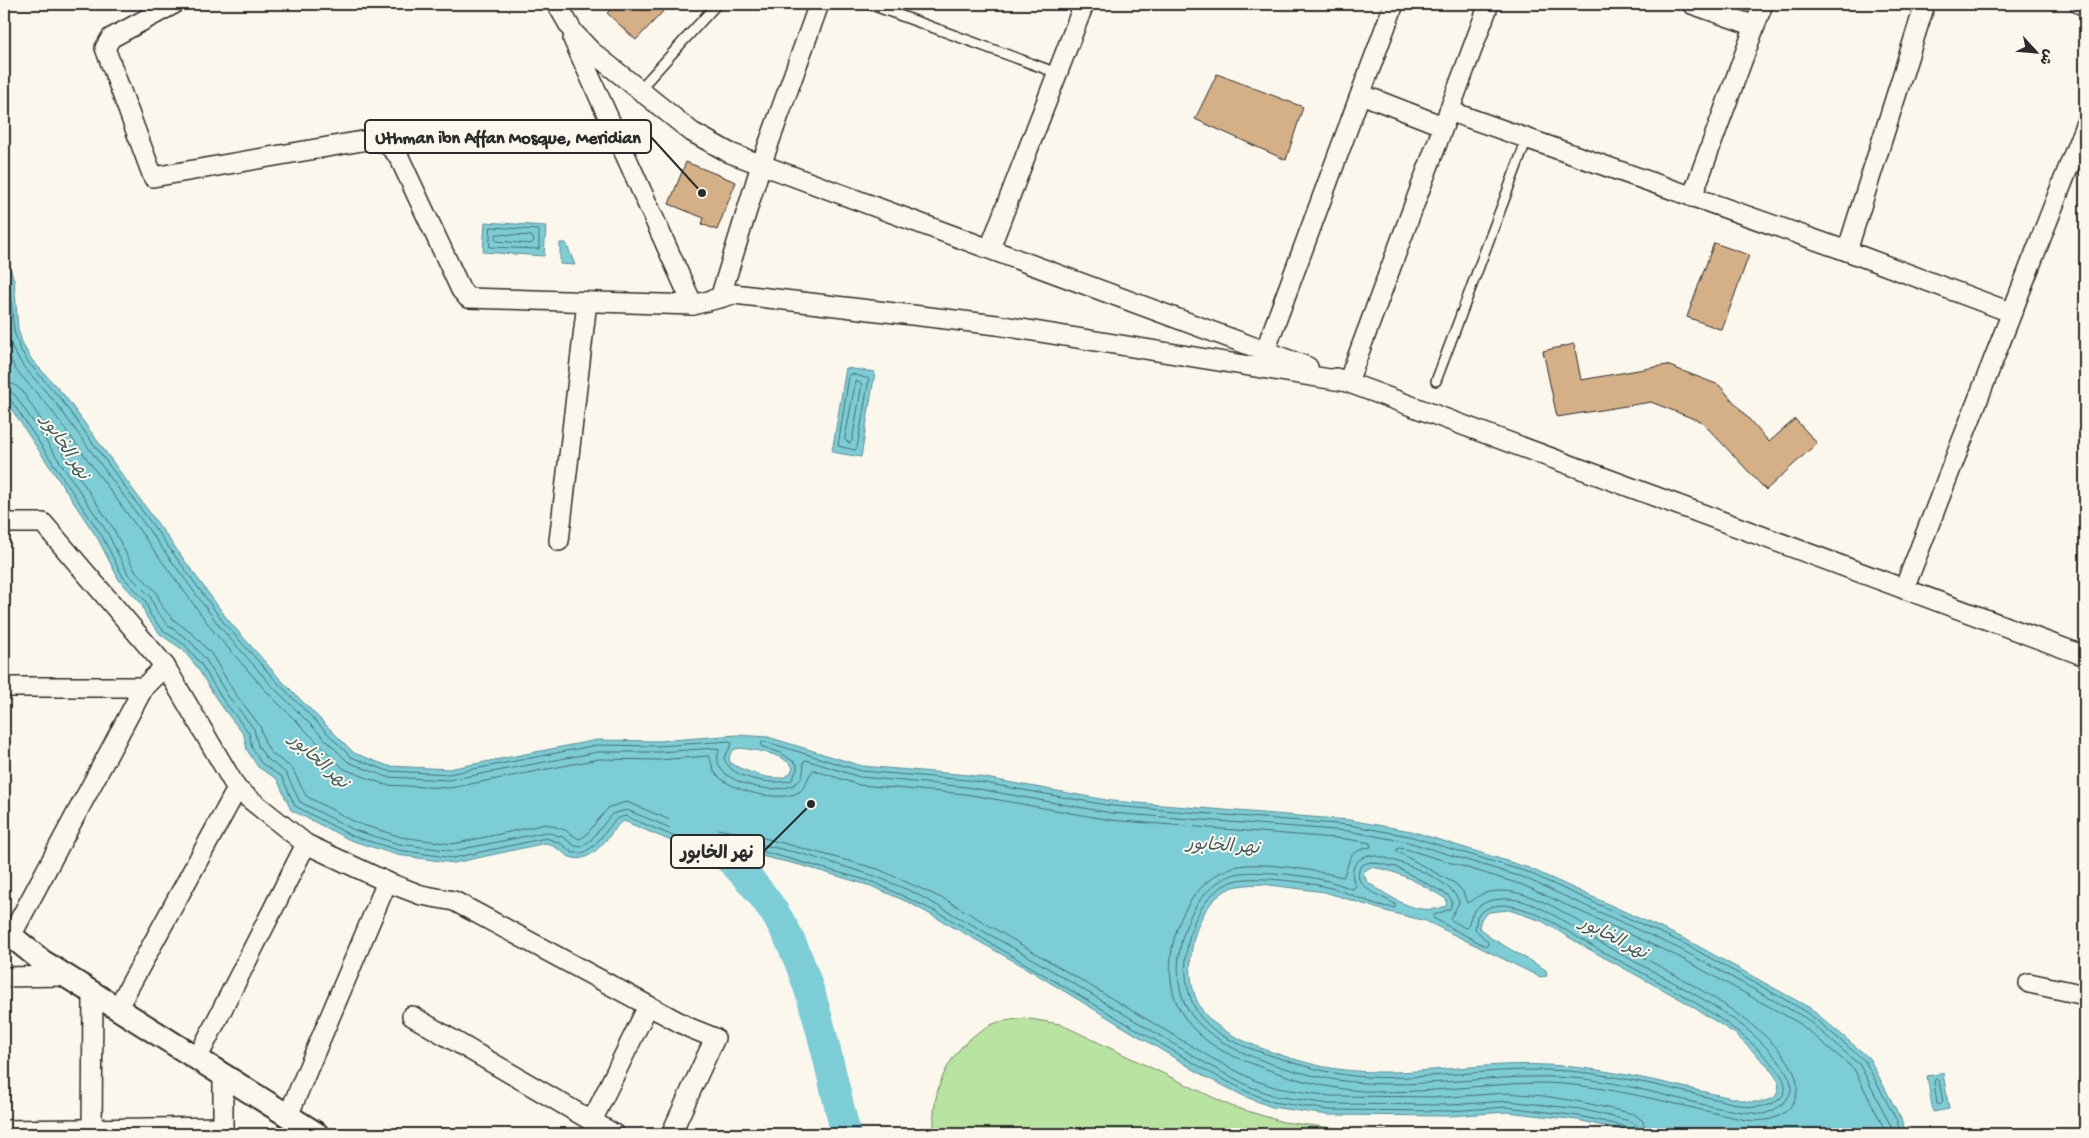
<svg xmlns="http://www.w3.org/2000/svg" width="2089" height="1138" viewBox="0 0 2089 1138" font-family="'Gochi Hand','Playpen Sans Arabic',sans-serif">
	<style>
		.green { fill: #b8e3a1; stroke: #728766 }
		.water { fill: #7ccdd6; stroke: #5c8c92; fill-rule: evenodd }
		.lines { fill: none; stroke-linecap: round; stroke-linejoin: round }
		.shore { stroke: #4b6c6f; stroke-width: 1 }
		.river { stroke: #7ccdd6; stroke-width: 30 }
		.building { fill: #d5b086; stroke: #2b2b2b }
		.service-casing { stroke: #2b2b2b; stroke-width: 12 }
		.minor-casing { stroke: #2b2b2b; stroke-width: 22 }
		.tertiary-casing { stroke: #2b2b2b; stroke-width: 26 }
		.service { stroke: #fbf7ec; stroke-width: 9 }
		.minor { stroke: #fbf7ec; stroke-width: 19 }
		.tertiary { stroke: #fbf7ec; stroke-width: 22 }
		.labels { text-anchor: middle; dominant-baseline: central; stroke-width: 4; stroke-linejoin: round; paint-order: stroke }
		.water-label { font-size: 18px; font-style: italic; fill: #435c5e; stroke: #fbf7ec }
		.leader { fill: none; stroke: #2b2b2b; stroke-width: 2 }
		.callout-dot { fill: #2b2b2b; stroke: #fbf7ec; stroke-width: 2 }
		.callout { fill: #fbf7ec; stroke: #2b2b2b; stroke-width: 2 }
		.callout-label { font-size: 18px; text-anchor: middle; font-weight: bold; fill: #2b2b2b }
	</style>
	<rect width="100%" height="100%" fill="#fbf7ec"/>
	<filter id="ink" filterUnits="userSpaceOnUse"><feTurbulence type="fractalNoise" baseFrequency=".02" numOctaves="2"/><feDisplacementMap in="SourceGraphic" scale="10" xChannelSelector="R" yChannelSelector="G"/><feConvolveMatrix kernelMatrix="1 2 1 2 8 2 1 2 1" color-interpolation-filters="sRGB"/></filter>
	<g filter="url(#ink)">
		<path class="green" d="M 1024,1018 L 1060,1024 L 1231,1106 L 1283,1122 L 1349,1130 L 1527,1134 L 935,1134 C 928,1091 952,1042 993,1024 C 1002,1020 1014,1020 1024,1018 Z"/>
		<g class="water">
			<polygon points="485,222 546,226 544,256 483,252"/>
			<polygon points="560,243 566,243 575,265 560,264"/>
			<path d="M 4,250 L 14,280 L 18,329 L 23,345 L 32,360 L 64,395 L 228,620 L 280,679 L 354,753 L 388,766 L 449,769 L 597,740 L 658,741 L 737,735 L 768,737 L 862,766 L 969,775 L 1112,801 L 1349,820 L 1411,831 L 1529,868 L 1687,940 L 1810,1008 L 1869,1058 L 1901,1119 L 1907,1134 L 1637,1134 L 1578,1120 L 1507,1112 L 1450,1116 L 1328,1115 L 1272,1107 L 1246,1097 L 1206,1077 L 1021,965 L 910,903 L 871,886 L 800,865 L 717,846 L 669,840 L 624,821 L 620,823 C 609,835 591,866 570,857 C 562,853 558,847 546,843 L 454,863 L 397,855 L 350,840 L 291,810 L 277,779 L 258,767 L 247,750 L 244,735 L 219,703 L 197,667 L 182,649 L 161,635 L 147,618 L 141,603 L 119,580 L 98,539 L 4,398 ZM 739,748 C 756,750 782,753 793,767 L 791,772 C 782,787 742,770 730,763 L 729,757 L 733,750 ZM 1371,867 C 1398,870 1423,885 1446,899 L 1447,902 L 1446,906 C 1417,918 1390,896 1367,882 L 1363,872 ZM 1262,884 L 1325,892 L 1389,912 L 1426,921 L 1540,977 L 1547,976 L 1546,970 L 1491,938 L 1479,927 L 1481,919 L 1489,912 L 1509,910 L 1542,921 L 1585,947 L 1682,1000 L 1734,1033 L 1768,1066 L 1779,1082 L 1778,1092 L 1774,1098 L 1762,1102 L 1750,1102 C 1683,1088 1615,1068 1546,1065 C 1471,1061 1394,1082 1320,1066 C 1287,1058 1225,1040 1204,1013 C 1180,982 1189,916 1222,893 C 1234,884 1248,885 1262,884 Z"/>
			<polygon points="846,368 875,372 861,457 832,452"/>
			<polygon points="1943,1073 1949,1109 1933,1112 1927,1076"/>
		</g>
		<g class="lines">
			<g class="shore">
				<polygon points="491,227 539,230 539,249 490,247"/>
				<polygon points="497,234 532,236 534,241 531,244 497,241 495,239"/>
				<path d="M 4,266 L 9,282 L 14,331 L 19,347 L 28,362 L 60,398 L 224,623 L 277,682 L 351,757 L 388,771 L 449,774 L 597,745 L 658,746 L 730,741 L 732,744 L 724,758 C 729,779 775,786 792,780 L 797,769 L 797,764 L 781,753 L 761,746 L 762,742 L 767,742 L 861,771 L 968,780 L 1112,806 L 1349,825 L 1409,836 L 1527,872 L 1685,944 L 1807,1012 L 1865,1061 L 1897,1121 L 1901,1134"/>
				<path d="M 4,291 L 7,332 L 13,350 L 23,366 L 55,402 L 220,627 L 272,686 L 348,762 L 387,777 L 449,780 L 598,752 L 658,752 L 717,748 L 719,750 C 717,756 717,763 721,769 C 735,789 811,804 803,762 L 806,760 L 860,777 L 967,787 L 1111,813 L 1348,831 L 1408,842 L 1525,878 L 1682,950 L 1804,1017 L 1860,1065 L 1895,1134"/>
				<path d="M 4,346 L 16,370 L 49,407 L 214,632 L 267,692 L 344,769 L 386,785 L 450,788 L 599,759 L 659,760 L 708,756 C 713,761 711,771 718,776 C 733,791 779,803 799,792 C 807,787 807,775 814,770 L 859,785 L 966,794 L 1110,820 L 1347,839 L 1370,843 L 1371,847 C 1344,853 1352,860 1343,877 C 1317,871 1259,860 1234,867 C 1181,882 1155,964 1180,1010 C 1191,1031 1212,1047 1233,1056 C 1274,1073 1318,1088 1363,1091 C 1423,1095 1484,1083 1543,1083 C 1607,1084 1684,1107 1746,1120 C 1763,1122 1780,1120 1791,1106 C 1833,1049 1652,963 1614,942 C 1582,925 1550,899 1513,892 C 1504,890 1488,891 1480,895 C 1475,898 1472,902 1467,903 L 1463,892 L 1456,884 L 1396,851 L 1398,848 L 1406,849 L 1523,885 L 1679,957 L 1799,1023 L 1854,1069 L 1887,1134"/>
				<polygon points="852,374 869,379 857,448 855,450 838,446 849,376"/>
				<polygon points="856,381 862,384 852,441 850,443 845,440"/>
				<polyline points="4,382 15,385 22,391 113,528 134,569 156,592 163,608 174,620 195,636 212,655 234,692 260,726 265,743 271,753 292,768 306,796 357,823 401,837 453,844 546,824 565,830 579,839 585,836 609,807 627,802 675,822 753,835 878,869 948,901 1215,1060 1254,1080 1277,1088 1330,1096 1450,1097 1506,1093 1544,1096 1581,1102 1634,1114 1643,1121 1646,1134"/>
				<polyline points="4,390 10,391 15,395 107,532 128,574 150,596 157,612 169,626 190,641 206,660 228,696 254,729 258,746 266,758 286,773 300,802 354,830 399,844 453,851 546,832 563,837 575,846 581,847 590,841 612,814 627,810 673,829 719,835 803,854 875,876 915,893 1026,955 1212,1067 1251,1087 1275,1096 1329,1104 1450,1105 1508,1101 1580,1109 1630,1121 1637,1126 1639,1134"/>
				<polyline points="4,396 10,399 102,536 123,577 145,600 151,616 164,631 185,645 201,664 223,700 249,733 252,748 261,763 282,777 295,806 352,836 398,850 453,858 546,838 560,843 573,853 583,853 594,846 616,819 625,816 671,835 750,848 873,882 941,914 1209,1072 1248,1092 1273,1102 1329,1110 1450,1111 1507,1107 1579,1116 1628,1127 1633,1134"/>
				<path d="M 1369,855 C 1390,856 1456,880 1459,903 L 1450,919 L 1465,928 L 1468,927 C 1472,904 1488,898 1510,899 C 1538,901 1568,925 1591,938 C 1641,966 1694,990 1740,1024 C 1755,1035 1781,1060 1789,1077 C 1798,1096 1778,1111 1762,1114 C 1702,1110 1644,1085 1584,1079 C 1511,1071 1438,1088 1364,1083 C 1321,1080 1272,1067 1233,1048 C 1215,1038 1197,1026 1187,1008 C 1164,966 1188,886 1236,874 C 1254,869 1310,876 1328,881 C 1337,883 1345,887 1353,889 L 1356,886 C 1348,872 1354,859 1369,855 Z"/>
				<path d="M 1371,862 L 1396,867 L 1448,895 L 1452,901 L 1450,909 L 1434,915 L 1433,918 L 1485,946 L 1488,945 L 1488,942 L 1475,929 L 1477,916 C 1486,907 1498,903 1511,906 C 1540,911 1564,930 1589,944 C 1647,977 1710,1004 1759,1050 C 1767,1059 1778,1068 1783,1079 C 1793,1101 1765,1108 1750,1107 C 1686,1093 1608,1070 1543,1070 C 1484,1069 1424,1080 1365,1077 C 1336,1075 1309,1068 1282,1059 C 1254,1050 1218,1040 1200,1016 C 1171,978 1187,892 1238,880 C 1255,876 1309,882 1327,887 C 1350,892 1372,906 1395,908 L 1395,904 C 1384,897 1353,888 1359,870 C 1361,864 1366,863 1371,862 Z"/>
				<polygon points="1936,1079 1939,1081 1943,1102 1940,1105 1937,1104 1934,1082"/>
			</g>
			<path class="river" d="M 684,823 C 729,854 771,896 793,947 C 819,1006 830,1072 846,1134"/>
		</g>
		<g class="building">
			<polygon points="616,4 670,4 636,40 607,13"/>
			<polygon points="1217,74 1303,107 1286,160 1195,119"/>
			<polygon points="686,162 736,182 717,230 702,224 704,218 669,204"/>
			<polygon points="1714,243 1749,255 1722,330 1687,317"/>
			<polygon points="1574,344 1581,380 1667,365 1719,385 1769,442 1795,419 1817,443 1766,490 1702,422 1651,402 1557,417 1543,351"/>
		</g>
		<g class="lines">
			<defs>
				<g id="service">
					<polyline points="869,4 1057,73"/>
					<polyline points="639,90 717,4"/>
					<polyline points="1436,381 1527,139"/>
				</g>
				<g id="minor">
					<path d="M 174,4 L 111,38 L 105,48 L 153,177 L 368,140 C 383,140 390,145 399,157 L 461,290 L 468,298 L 693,305 L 734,294 L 997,325 L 1348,382 L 1489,4"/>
					<polyline points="557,4 573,32 591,51 692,132 730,153 1308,367"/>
					<polyline points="1692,4 1755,26"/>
					<polyline points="2080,4 2085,5"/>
					<polyline points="573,39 693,305"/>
					<polyline points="1361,94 1443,126"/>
					<polyline points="1449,111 1847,251 2010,312"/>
					<polyline points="1692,197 1763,4"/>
					<polyline points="990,248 1084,4"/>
					<polyline points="1847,251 1925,4"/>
					<polyline points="720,298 761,165 819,4"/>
					<polyline points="1265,351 1394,4"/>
					<polyline points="1336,378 2085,656"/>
					<polyline points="4,523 43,523 165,666 237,789 306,844 387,882 421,895 454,901 690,1028 715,1038 671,1134"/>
					<polyline points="559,541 587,302"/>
					<polyline points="1904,589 2085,125"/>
					<polyline points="4,687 144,687"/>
					<polyline points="11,936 144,687 165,666"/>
					<polyline points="4,977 65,976"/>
					<polyline points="2029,983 2085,995"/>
					<polyline points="117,1009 237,789"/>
					<polyline points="412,1016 614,1134"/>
					<polyline points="197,1059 306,844"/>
					<polyline points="223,1074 223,1134"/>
					<polyline points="288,1116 387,882"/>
					<polyline points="592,1121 648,1006"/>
					<polyline points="4,1130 223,1127"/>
					<polyline points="92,1134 93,993"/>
				</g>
				<polyline id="tertiary" points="4,930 42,961 317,1134"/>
			</defs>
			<use href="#service" class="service-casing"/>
			<use href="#minor" class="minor-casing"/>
			<use href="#tertiary" class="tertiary-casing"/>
			<use href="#service" class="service"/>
			<use href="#minor" class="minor"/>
			<use href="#tertiary" class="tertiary"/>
		</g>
	</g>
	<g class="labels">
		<g class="water-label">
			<text transform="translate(64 448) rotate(57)">نهر الخابور</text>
			<text transform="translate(318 762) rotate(42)">نهر الخابور</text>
			<text transform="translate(1223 847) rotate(4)">نهر الخابور</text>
			<text transform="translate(1613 939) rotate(27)">نهر الخابور</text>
		</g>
	</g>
	<path class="leader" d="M702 193L651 137M811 804L764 851"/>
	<g class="callout-dot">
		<circle cx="702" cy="193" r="5"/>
		<circle cx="811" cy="804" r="5"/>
	</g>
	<g class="callout">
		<rect x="365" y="120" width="286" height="33" rx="5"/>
		<rect x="671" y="835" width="93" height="33" rx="5"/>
	</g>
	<g class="callout-label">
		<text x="508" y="143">Uthman ibn Affan Mosque, Meridian</text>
		<text x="717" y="858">نهر الخابور</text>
	</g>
	<rect width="2089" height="1138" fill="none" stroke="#fbf7ec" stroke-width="20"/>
	<rect x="10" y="10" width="2069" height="1118" fill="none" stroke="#2b2b2b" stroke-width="2" filter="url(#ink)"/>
	<g transform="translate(2036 52) rotate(116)" stroke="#fbf7ec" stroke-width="4" paint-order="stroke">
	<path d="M0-4L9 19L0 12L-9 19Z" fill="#2b2b2b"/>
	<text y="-8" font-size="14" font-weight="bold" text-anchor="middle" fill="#2b2b2b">ش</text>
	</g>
</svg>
